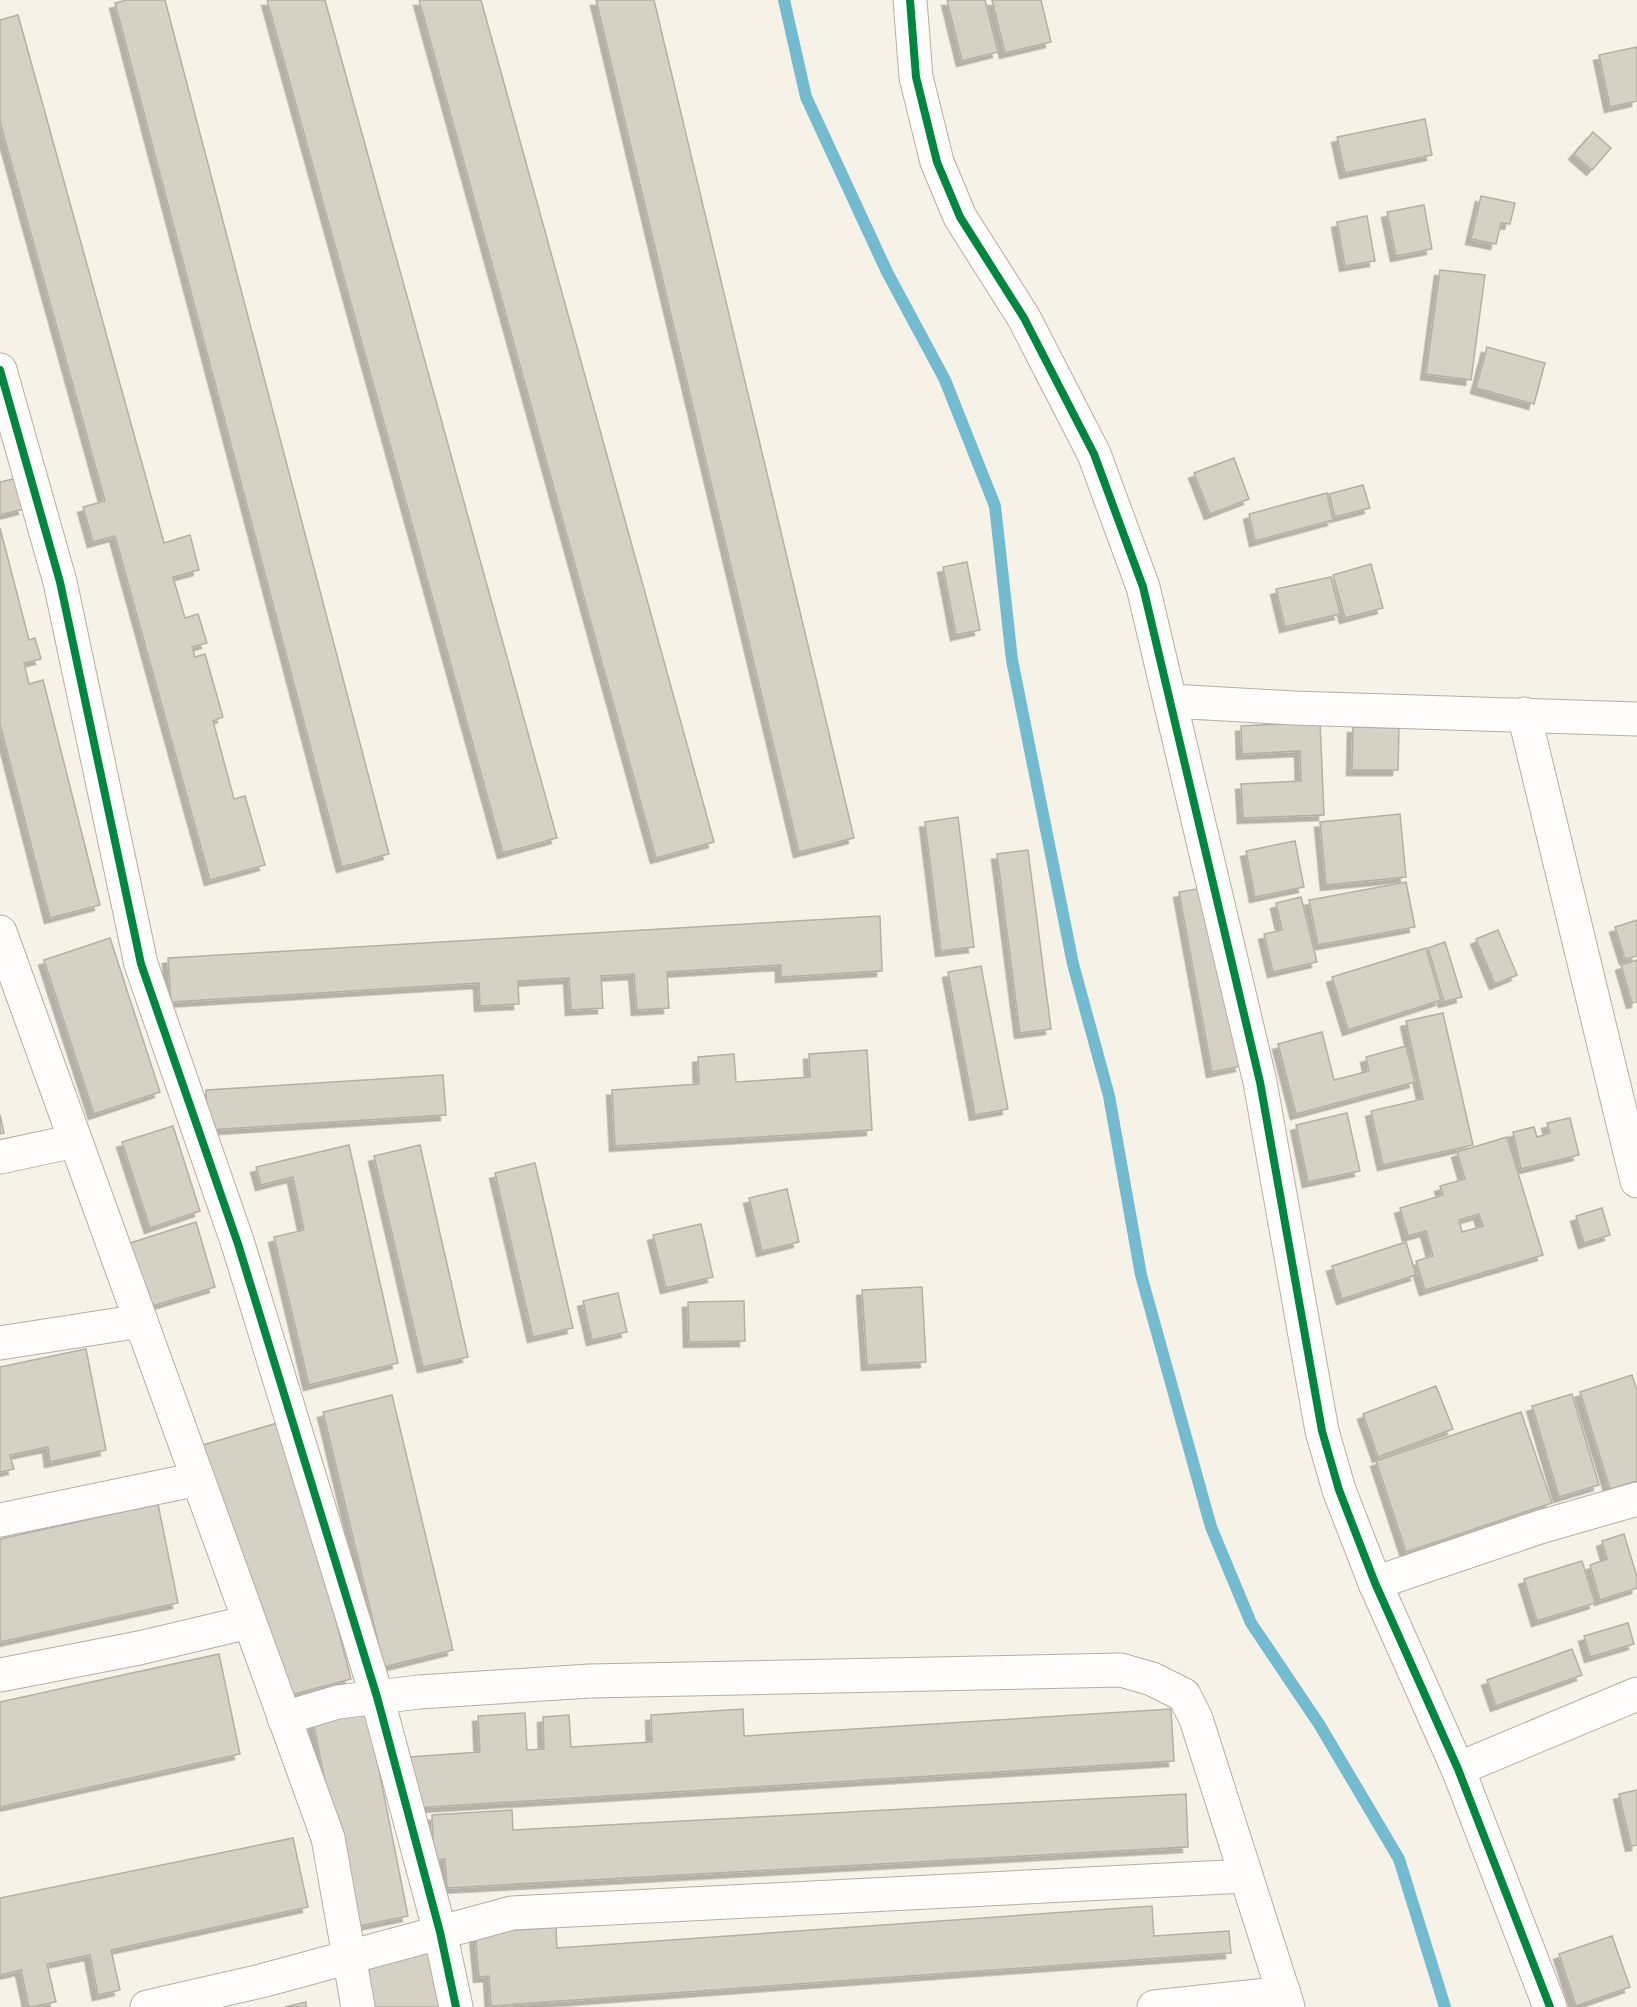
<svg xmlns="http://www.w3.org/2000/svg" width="1637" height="2007" viewBox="0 0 1637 2007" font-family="'Times New Roman',serif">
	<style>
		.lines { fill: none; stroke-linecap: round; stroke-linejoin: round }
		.stream { stroke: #73bbce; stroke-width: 12 }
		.building { fill: #d6d1c5; stroke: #b5b0a4; stroke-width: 1.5; fill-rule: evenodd; filter: url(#shadow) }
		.minor-casing { stroke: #b4afa4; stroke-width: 35 }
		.minor { stroke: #fefdfb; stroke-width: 33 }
		.cycleway-casing { stroke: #fff; stroke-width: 11 }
		.cycleway { stroke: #00873e; stroke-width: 8 }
	</style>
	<defs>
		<filter id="shadow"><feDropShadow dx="-5.5" dy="5.5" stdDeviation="0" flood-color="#0004"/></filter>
	</defs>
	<rect width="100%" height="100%" fill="#f7f2e7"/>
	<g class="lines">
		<polyline class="stream" points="784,0 806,97 887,272 945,380 995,506 1012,660 1073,964 1109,1096 1141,1275 1211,1527 1251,1623 1319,1724 1399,1859 1445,2007"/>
	</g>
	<g class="building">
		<polygon points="127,0 165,0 389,854 342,867 115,3"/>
		<polygon points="267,0 325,0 557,838 503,853"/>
		<polygon points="419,0 481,0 714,842 656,858"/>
		<polygon points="596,0 654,0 854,838 799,852"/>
		<polygon points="947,0 985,0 998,52 962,61"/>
		<polygon points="992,0 1041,0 1051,42 1005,53"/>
		<polygon points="18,15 164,543 190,535 199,570 173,577 185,618 198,614 207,643 192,647 195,657 205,654 223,717 213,721 234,799 245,796 265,865 210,880 115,536 93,542 83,507 105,501 0,122 0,20"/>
		<polygon points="1637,47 1637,101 1610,107 1599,55"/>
		<polygon points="1425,119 1432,155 1345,173 1337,137"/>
		<polygon points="1593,132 1611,148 1592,170 1574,154"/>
		<polygon points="1481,196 1515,203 1510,224 1501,223 1496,244 1471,239"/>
		<polygon points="1424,205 1432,249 1396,256 1387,212"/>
		<polygon points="1367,216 1375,261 1345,266 1337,222"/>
		<polygon points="1440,270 1485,275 1471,380 1426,374"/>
		<polygon points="1487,347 1545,363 1534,404 1476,388"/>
		<polygon points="1234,458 1249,499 1210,514 1194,473"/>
		<polygon points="17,478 24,509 0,515 0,482"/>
		<polygon points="1363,485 1370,508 1335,517 1329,494"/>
		<polygon points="1327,493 1333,520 1255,541 1249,514"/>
		<polygon points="0,528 29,640 35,638 41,659 24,663 29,684 43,680 100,905 50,918 0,724"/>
		<polygon points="967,562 980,630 956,635 943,567"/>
		<polygon points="1371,564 1383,608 1345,618 1333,575"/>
		<polygon points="1331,577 1340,614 1285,627 1276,589"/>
		<polygon points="1320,722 1324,815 1243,818 1241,784 1301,781 1300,751 1242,754 1241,726"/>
		<polygon points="1353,727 1399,728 1398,770 1352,770"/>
		<polygon points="1400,814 1406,877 1326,885 1320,822"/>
		<polygon points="958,817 974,947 941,951 925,822"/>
		<polygon points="1295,841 1304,887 1255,897 1246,851"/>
		<polygon points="1028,850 1051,1029 1020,1033 997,854"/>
		<polygon points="1406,882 1415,927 1318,945 1309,900"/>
		<polygon points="1208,887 1241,1066 1212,1072 1179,892"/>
		<polygon points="1301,897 1317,962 1273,972 1264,934 1282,930 1276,903"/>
		<polygon points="880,916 882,971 781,977 781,965 667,972 669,1008 637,1010 634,974 601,976 603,1008 571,1010 569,978 518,981 519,1004 480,1006 479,983 171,1002 168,958"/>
		<polygon points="1637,920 1637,956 1625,959 1615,927"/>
		<polygon points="1498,930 1517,975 1495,984 1476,939"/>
		<polygon points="110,938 160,1092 94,1114 44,960"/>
		<polygon points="1445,942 1462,997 1444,1002 1428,948"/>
		<polygon points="1426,948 1441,1000 1348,1030 1332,977"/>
		<polygon points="1637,960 1637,1002 1632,1003 1621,965"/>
		<polygon points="981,966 1008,1109 975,1115 948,972"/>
		<polygon points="1443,1013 1473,1145 1383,1165 1371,1111 1423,1099 1406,1021"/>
		<polygon points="1322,1032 1334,1080 1369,1071 1366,1057 1406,1046 1415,1082 1296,1114 1278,1044"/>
		<polygon points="867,1050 872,1130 615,1146 612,1090 699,1084 698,1057 734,1054 736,1082 810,1077 809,1054"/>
		<polygon points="443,1075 446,1115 208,1130 206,1090"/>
		<polygon points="1347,1113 1360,1171 1308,1182 1296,1125"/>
		<polygon points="0,1115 4,1133 0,1134"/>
		<polygon points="1570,1118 1579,1155 1521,1169 1513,1132 1534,1127 1537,1137 1550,1133 1547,1123"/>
		<polygon points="173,1126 200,1211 150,1228 122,1142"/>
		<path d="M 1507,1137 L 1543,1255 L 1425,1290 L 1416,1261 L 1433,1256 L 1426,1231 L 1408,1236 L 1400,1208 L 1443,1195 L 1440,1186 L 1465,1179 L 1457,1152 ZM 1479,1214 L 1483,1226 L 1462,1232 L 1459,1220 Z"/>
		<polygon points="349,1145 398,1363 309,1385 274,1237 304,1230 293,1177 261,1185 256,1167"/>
		<polygon points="420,1145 468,1357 423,1367 374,1156"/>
		<polygon points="535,1163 573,1328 533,1337 495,1173"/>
		<polygon points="787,1189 799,1242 762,1251 749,1198"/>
		<polygon points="1602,1208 1610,1235 1584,1243 1576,1216"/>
		<polygon points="196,1222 215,1287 149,1307 130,1243"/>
		<polygon points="701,1224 713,1277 666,1288 653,1235"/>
		<polygon points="1406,1242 1416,1275 1342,1299 1332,1266"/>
		<polygon points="922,1287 926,1362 867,1365 862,1290"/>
		<polygon points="618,1293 627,1332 592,1340 583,1301"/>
		<polygon points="744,1301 745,1341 689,1342 688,1302"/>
		<polygon points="86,1349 106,1450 50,1462 48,1447 10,1455 14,1469 0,1472 0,1367"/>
		<polygon points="1632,1375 1637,1390 1637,1481 1610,1489 1580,1392"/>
		<polygon points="1436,1386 1453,1429 1378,1457 1363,1414"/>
		<polygon points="1572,1394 1599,1485 1559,1497 1532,1406"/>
		<polygon points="392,1395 453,1650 384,1667 323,1412"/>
		<polygon points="1521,1412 1552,1503 1406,1552 1376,1461"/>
		<polygon points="284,1421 351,1679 287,1696 196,1447"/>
		<polygon points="158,1504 178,1603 0,1642 0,1539"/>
		<polygon points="1624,1534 1637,1577 1637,1588 1600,1600 1590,1565 1607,1559 1602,1541"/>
		<polygon points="1582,1561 1595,1603 1537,1621 1524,1579"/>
		<polygon points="1628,1623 1634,1644 1590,1657 1584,1636"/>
		<polygon points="1572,1649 1582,1675 1496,1706 1487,1680"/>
		<polygon points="219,1654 240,1754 0,1807 0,1702"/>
		<polygon points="743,1709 744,1736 1171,1709 1174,1761 413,1808 409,1757 480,1752 478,1716 525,1713 527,1750 544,1749 543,1717 569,1715 571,1747 652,1742 651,1715"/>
		<polygon points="367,1710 408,1916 354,1927 313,1721"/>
		<polygon points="1637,1790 1637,1845 1631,1846 1619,1794"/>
		<polygon points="1186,1794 1188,1847 447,1888 445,1859 434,1860 432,1815 512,1810 513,1830"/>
		<polygon points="293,1838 308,1907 111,1950 120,1990 98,1995 90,1955 47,1964 56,2002 29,2007 21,1970 0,1975 0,1898"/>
		<polygon points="1152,1906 1154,1936 1229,1931 1231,1953 491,2006 489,1976 479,1977 475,1933 556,1927 557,1948"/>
		<polygon points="1612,1936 1630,1987 1576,2006 1559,1954"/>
		<polygon points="435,1952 445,2007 364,2007 356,1968"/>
		<polygon points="306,2002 306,2007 285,2007"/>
	</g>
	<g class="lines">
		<defs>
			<g id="minor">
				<polyline points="910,0 916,77 937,162 960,217 1024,318 1094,454 1143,587 1260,1082 1322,1431 1339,1490 1375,1583 1458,1769 1550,2007"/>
				<polyline points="0,370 60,582 141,964 238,1244 377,1697 440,1932 456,2007"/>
				<polyline points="1171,701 1294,708 1637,719"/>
				<polyline points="1524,714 1637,1181"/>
				<polyline points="0,932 328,1838 358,2007"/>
				<polyline points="0,1157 75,1141"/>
				<polyline points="0,1343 141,1321"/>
				<polyline points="0,1520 198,1479"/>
				<polyline points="1375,1583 1540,1527 1637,1499"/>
				<polyline points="0,1675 139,1648 249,1622"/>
				<polyline points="284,1718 338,1702 419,1692 590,1681 1121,1670 1152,1679 1184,1695 1196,1719 1288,2007"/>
				<polyline points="1458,1769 1637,1694"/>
				<polyline points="147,2007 261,1981 512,1913 1246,1876"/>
				<polyline points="1154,2007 1284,1993"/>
			</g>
		</defs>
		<use href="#minor" class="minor-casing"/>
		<use href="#minor" class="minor"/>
		<defs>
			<g id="cycleway">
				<polyline points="910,0 916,77 937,162 960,217 1024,318 1094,454 1143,587 1260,1082 1322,1431 1339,1490 1375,1583 1458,1769 1550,2007"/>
				<polyline points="0,370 60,582 141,964 238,1244 377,1697 440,1932 456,2007"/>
			</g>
		</defs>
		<use href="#cycleway" class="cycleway-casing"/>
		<use href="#cycleway" class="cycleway"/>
	</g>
</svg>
